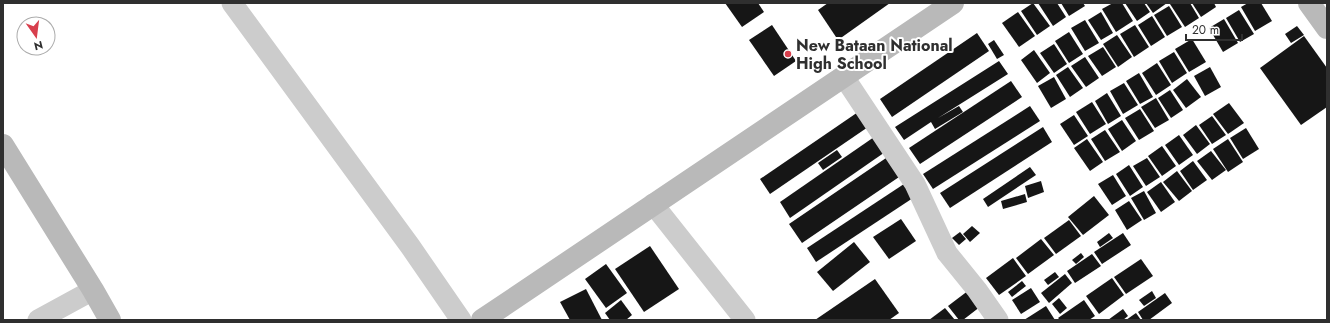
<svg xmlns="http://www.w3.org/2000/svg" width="1330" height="323" viewBox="0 0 1330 323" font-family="Jost,sans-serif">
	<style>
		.building { fill: #161616 }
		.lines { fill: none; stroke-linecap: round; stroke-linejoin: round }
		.street { stroke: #ccc; stroke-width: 21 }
		.secondary { stroke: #b9b9b9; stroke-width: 22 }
		.poi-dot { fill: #d83f4d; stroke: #fff; stroke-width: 1.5 }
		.labels { text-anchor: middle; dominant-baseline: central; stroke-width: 4; stroke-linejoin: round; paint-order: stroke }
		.poi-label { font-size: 16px; font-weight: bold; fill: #2f2f2f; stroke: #fff; text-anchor: start }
	</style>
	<rect width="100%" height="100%" fill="#fff"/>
	<g class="building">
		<polygon points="725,3 758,3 764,12 742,27"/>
		<polygon points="828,3 890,3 838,40 818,10"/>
		<polygon points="1033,3 1050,26 1037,35 1021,11"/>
		<polygon points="1038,3 1057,3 1066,17 1053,26"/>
		<polygon points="1061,3 1083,3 1085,6 1069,16"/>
		<polygon points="1113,3 1122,3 1133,21 1116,32 1102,9"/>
		<polygon points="1125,3 1144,3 1150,12 1137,21"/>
		<polygon points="1146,3 1167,3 1153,13"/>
		<polygon points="1172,3 1190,3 1199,18 1185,27 1170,4"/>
		<polygon points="1192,3 1214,3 1216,7 1201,17"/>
		<polygon points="1248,3 1261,3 1272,21 1255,31 1241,7"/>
		<polygon points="1169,6 1182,27 1167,36 1154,15"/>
		<polygon points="1239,10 1254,34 1240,42 1226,18"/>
		<polygon points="1018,12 1035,36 1019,47 1002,23"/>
		<polygon points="1101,12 1113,33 1101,40 1088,20"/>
		<polygon points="1152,16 1165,37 1151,46 1138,25"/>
		<polygon points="1224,19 1238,43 1223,52 1209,28"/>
		<polygon points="1085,20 1099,43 1085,51 1071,28"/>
		<polygon points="772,25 796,61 774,76 749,40"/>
		<polygon points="1135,25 1149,47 1134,57 1120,34"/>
		<polygon points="1297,26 1304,35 1291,43 1285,34"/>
		<polygon points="1069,32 1083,54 1069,63 1055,41"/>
		<polygon points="977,33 989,51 892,117 880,99"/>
		<polygon points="1117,35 1132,57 1118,67 1103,44"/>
		<polygon points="1304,36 1327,68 1327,107 1301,125 1260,68"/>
		<polygon points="1192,39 1206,62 1189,72 1175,49"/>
		<polygon points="994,40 1004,55 997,59 988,44"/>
		<polygon points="1054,44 1067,64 1054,73 1040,53"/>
		<polygon points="1103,47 1116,67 1102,76 1088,56"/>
		<polygon points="1034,50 1050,73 1037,83 1021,60"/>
		<polygon points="1174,52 1187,73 1172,83 1159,61"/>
		<polygon points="1085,57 1099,78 1086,87 1071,66"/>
		<polygon points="999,61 1008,74 938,118 959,106 963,112 935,129 931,122 904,140 895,127"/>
		<polygon points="1157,63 1171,85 1156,95 1142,73"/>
		<polygon points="1068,67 1083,88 1070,97 1056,75"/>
		<polygon points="1210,67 1221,87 1205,96 1194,76"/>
		<polygon points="1139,73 1153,97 1140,104 1126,81"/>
		<polygon points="1054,77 1066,99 1051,108 1038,86"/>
		<polygon points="1187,79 1201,97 1186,108 1173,90"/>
		<polygon points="1011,81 1022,97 920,164 909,148"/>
		<polygon points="1124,83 1138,105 1123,114 1110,91"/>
		<polygon points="1170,90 1183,110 1171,118 1158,98"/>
		<polygon points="1107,93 1121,116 1108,124 1095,101"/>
		<polygon points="1156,98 1169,120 1155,128 1141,107"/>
		<polygon points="1092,102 1106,124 1090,134 1076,112"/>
		<polygon points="1229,103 1244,123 1228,134 1213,114"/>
		<polygon points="1030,106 1040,121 933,189 923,174"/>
		<polygon points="1140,109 1154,131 1139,140 1125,118"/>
		<polygon points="861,110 871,125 770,194 760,179"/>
		<polygon points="1074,115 1088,136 1074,145 1060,124"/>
		<polygon points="1212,116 1226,135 1212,144 1199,125"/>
		<polygon points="1122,120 1136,141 1122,151 1108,129"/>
		<polygon points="1196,125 1210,144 1197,154 1183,135"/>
		<polygon points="1043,127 1052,142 950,208 940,193"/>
		<polygon points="1246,128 1259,149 1243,159 1230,138"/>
		<polygon points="1105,130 1120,152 1105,161 1091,139"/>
		<polygon points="877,135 888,150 790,218 780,202"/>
		<polygon points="1179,135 1193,155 1179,165 1165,145"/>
		<polygon points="1087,139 1103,162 1090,171 1074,148"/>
		<polygon points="1228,139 1243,162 1228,172 1213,149"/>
		<polygon points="1162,146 1176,166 1162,176 1148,156"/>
		<polygon points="837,150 842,157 823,170 818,163"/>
		<polygon points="1211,151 1226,170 1212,180 1197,161"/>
		<polygon points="889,156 902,175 802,243 789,224"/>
		<polygon points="1147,158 1160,177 1146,186 1133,166"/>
		<polygon points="1193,161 1207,180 1193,190 1180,171"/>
		<polygon points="1129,165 1143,187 1130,196 1116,174"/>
		<polygon points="1030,167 1036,175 988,207 983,199"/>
		<polygon points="1177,171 1192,191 1179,201 1163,182"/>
		<polygon points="1113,175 1126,196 1112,205 1098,184"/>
		<polygon points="1041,181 1044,192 1028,198 1025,186"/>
		<polygon points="907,182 916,196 816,262 807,248"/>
		<polygon points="1161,182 1175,202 1161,212 1147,192"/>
		<polygon points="1144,191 1156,213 1144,220 1131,198"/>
		<polygon points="1025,194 1027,202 1003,209 1001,201"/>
		<polygon points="1094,196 1109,215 1083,235 1068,217"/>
		<polygon points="1129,201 1142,220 1127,230 1115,210"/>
		<polygon points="901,219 916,241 889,259 873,237"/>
		<polygon points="1069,220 1081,236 1056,254 1044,238"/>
		<polygon points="972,226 980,233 970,242 963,234"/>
		<polygon points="960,232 966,239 959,245 952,238"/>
		<polygon points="1109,233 1113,238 1100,247 1097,242"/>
		<polygon points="1123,233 1131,245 1102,264 1094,252"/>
		<polygon points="1041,239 1054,255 1028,274 1016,258"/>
		<polygon points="854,242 870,262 833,291 817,272"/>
		<polygon points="650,246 679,289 644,312 615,269"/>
		<polygon points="1081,253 1084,257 1076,264 1072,260"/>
		<polygon points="1092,254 1101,266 1075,283 1067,271"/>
		<polygon points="1013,258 1026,276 999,295 986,278"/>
		<polygon points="1141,259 1153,276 1126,294 1114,277"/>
		<polygon points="606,264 627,293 606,308 585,279"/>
		<polygon points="1055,272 1059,277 1048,285 1044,280"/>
		<polygon points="1065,274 1072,283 1049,303 1041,293"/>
		<polygon points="1112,278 1124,295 1099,314 1086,296"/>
		<polygon points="875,279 899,313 889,320 815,320"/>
		<polygon points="1022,281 1026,286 1012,297 1008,292"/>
		<polygon points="973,287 985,303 963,320 959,320 948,306"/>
		<polygon points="1031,288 1040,302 1021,314 1012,300"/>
		<polygon points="586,289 602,320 570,320 560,302"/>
		<polygon points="1152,291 1156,298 1144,306 1139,300"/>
		<polygon points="1165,293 1172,303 1149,320 1143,320 1138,312"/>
		<polygon points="1059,298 1067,308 1060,314 1052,304"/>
		<polygon points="621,300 632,315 626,320 610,320 605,313"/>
		<polygon points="1084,300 1095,316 1089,320 1060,320 1058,318"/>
		<polygon points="1046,306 1055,320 1024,320"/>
		<polygon points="945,308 955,320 929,320"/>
		<polygon points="1123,309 1128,316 1123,320 1108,320"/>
		<polygon points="1136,313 1141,320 1126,320"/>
	</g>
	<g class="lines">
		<g class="street">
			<polyline points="232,3 410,246 461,320"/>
			<polyline points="844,77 915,184 947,253 977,290 998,320"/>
			<polyline points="653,204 745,320"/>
			<polyline points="38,320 93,290"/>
		</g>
		<g class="secondary">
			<polyline points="1309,3 1327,28"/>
			<polyline points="3,145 93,290 110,320"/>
			<polyline points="482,320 953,3"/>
		</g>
	</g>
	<circle class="poi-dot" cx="788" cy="54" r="4"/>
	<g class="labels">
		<g class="poi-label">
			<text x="796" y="45">New Bataan National<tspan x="796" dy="18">High School</tspan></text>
		</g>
	</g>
	<rect width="1330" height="323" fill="none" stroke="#2f2f2f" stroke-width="8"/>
	<g transform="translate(36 36) rotate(166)"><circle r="19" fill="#ffffff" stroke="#acacac"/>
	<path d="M0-3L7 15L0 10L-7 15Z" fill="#d83f4d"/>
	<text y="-6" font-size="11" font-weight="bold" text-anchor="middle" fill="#2f2f2f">N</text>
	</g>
	<path d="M1186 34v6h56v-6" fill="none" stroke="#2f2f2f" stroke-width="2"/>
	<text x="1192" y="34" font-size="12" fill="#2f2f2f" stroke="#ffffff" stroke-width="3" paint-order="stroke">20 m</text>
</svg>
